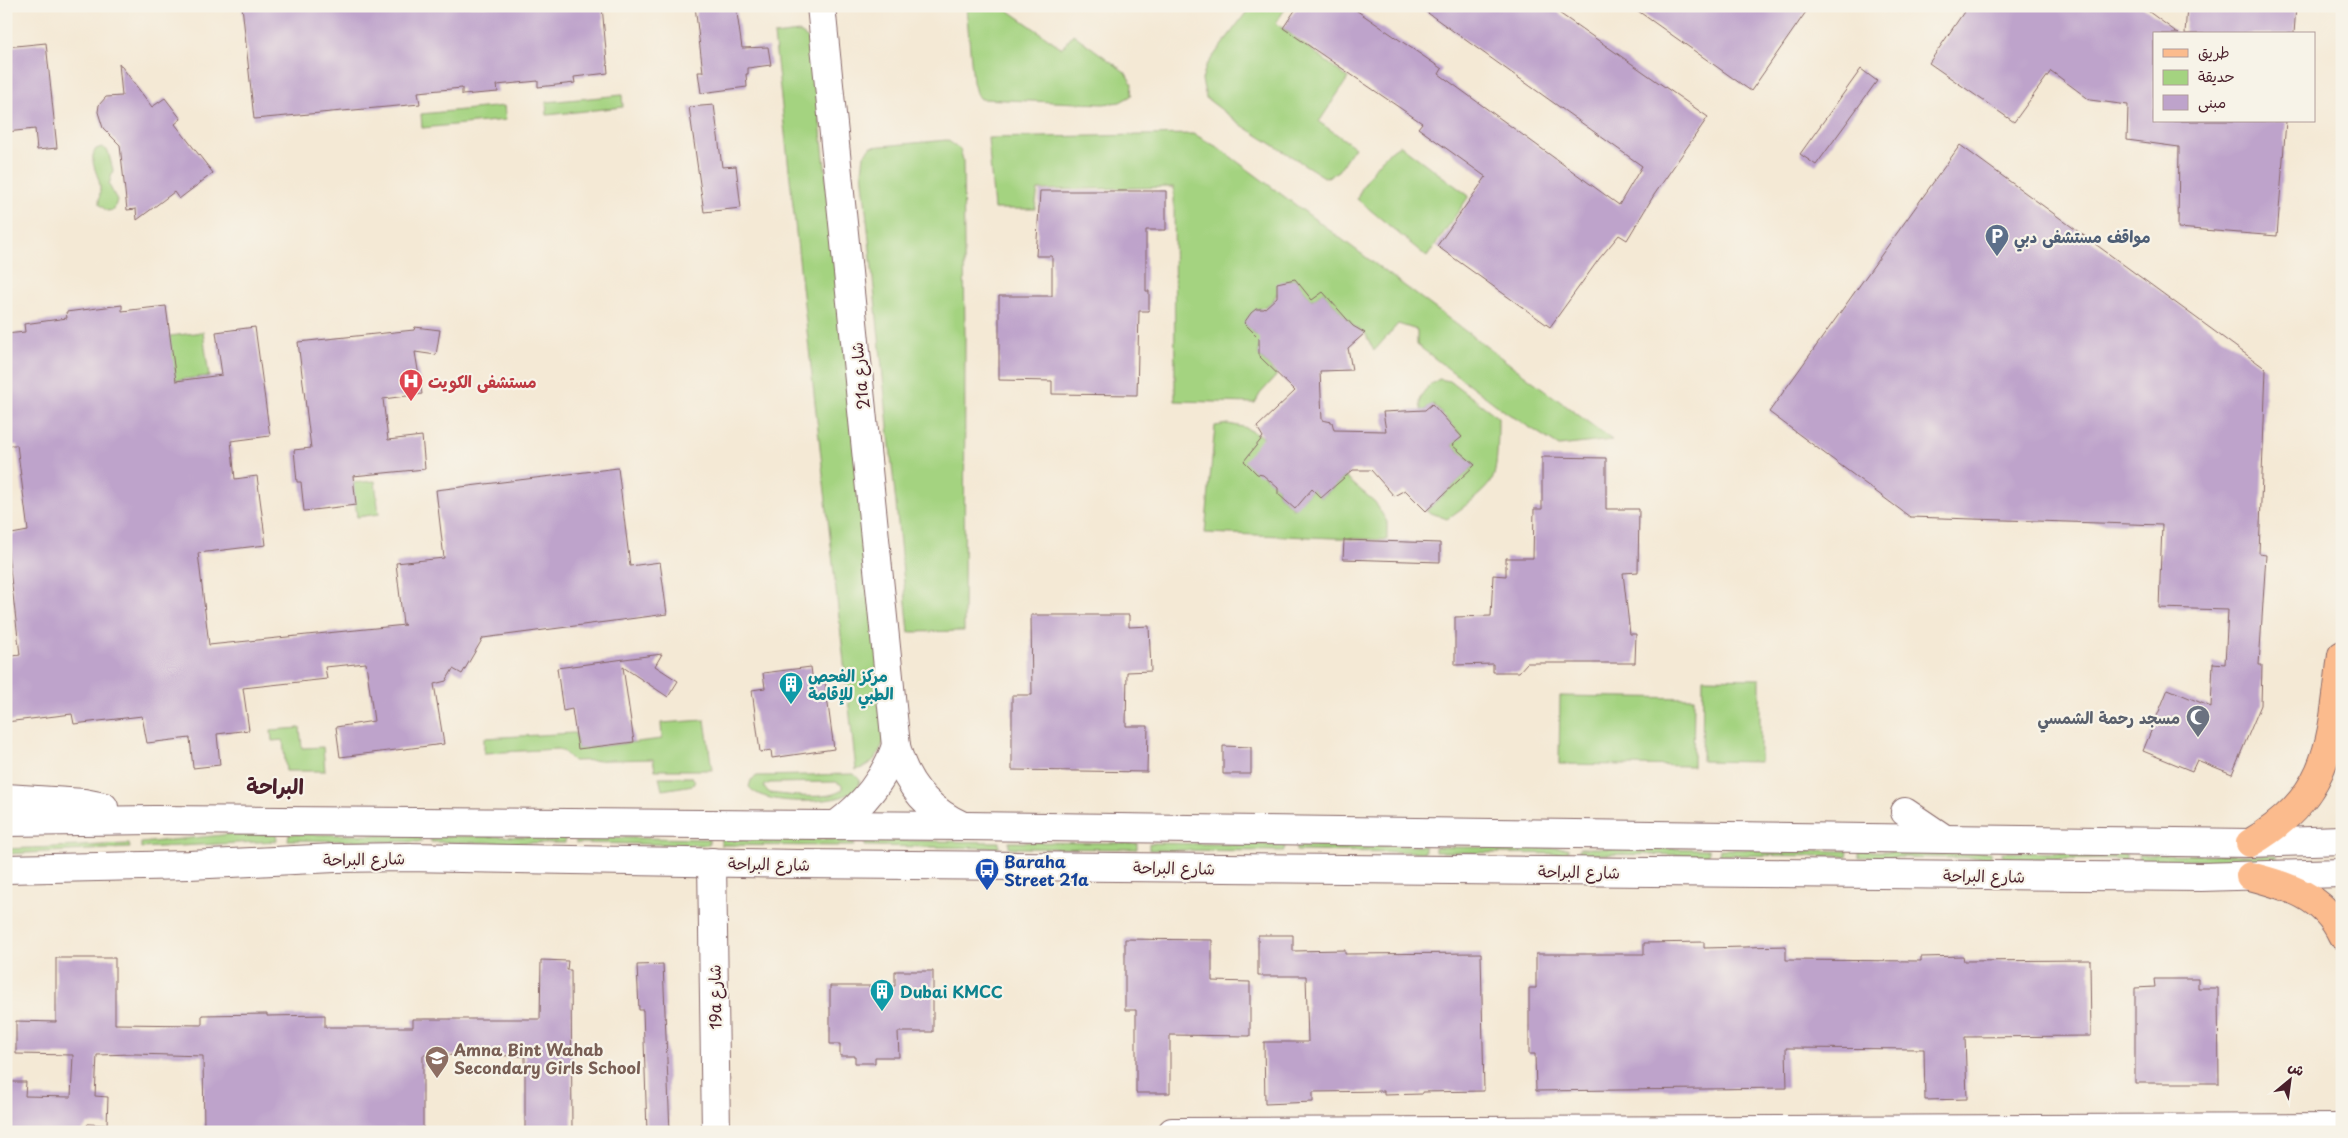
<svg xmlns="http://www.w3.org/2000/svg" width="2348" height="1138" viewBox="0 0 2348 1138" font-family="'Playpen Sans','Playpen Sans Arabic',sans-serif">
	<style>
		.green { fill: #a4d380; stroke: #777956; fill-rule: evenodd }
		.building { fill: #bea3cb }
		.lines { fill: none; stroke-linecap: round; stroke-linejoin: round }
		.minor-casing { stroke: #866666; stroke-width: 30 }
		.major-casing { stroke: #866666; stroke-width: 30 }
		.minor { stroke: #fff; stroke-width: 28 }
		.major { stroke: #fbbb8d; stroke-width: 28 }
		.labels { text-anchor: middle; dominant-baseline: central; stroke-width: 4.5; stroke-linejoin: round; paint-order: stroke }
		.service-label { font-size: 16px; font-weight: bold; fill: #4e5e75; stroke: #f7f3e8; text-anchor: start }
		.street-label { font-size: 16px; fill: #4a1f2b; stroke: #f7f3e8 }
		.health-label { font-size: 16px; font-weight: bold; fill: #be3a42; stroke: #f7f3e8; text-anchor: start }
		.culture-label { font-size: 16px; font-weight: bold; fill: #0d838f; stroke: #f7f3e8; text-anchor: start }
		.worship-label { font-size: 16px; font-weight: bold; fill: #5b616d; stroke: #f7f3e8; text-anchor: end }
		.transit-label { font-size: 16px; font-weight: bold; fill: #164399; stroke: #f7f3e8; text-anchor: start }
		.education-label { font-size: 16px; font-weight: bold; fill: #785e54; stroke: #f7f3e8; text-anchor: start }
		.district-label { font-size: 21px; font-weight: bold; fill: #4a1f2b; stroke: #f7f3e8 }
	</style>
	<rect width="100%" height="100%" fill="#f7f3e8"/>
	<filter id="ink" filterUnits="userSpaceOnUse"><feTurbulence type="fractalNoise" baseFrequency=".02" numOctaves="2"/><feDisplacementMap in="SourceGraphic" scale="10" xChannelSelector="R" yChannelSelector="G"/><feConvolveMatrix kernelMatrix="1 2 1 2 8 2 1 2 1" color-interpolation-filters="sRGB"/></filter>
	<filter id="wash" filterUnits="userSpaceOnUse"><feTurbulence type="fractalNoise" baseFrequency=".0096" numOctaves="4" result="noise"/><feDisplacementMap in="SourceGraphic" scale="20" xChannelSelector="R" yChannelSelector="G"/><feGaussianBlur stdDeviation="1.12" result="paint"/><feColorMatrix in="noise" values="0 0 0 0 0 0 0 0 0 0 0 0 0 0 0 0 0 1.4 0 .05"/><feComposite in="paint" operator="in"/></filter>
	<g filter="url(#wash)">
		<rect width="100%" height="100%" fill="#f4e9d5"/>
		<g class="green">
			<polygon points="966,6 1002,6 1062,48 1073,34 1125,72 1132,84 1131,96 1120,102 1103,104 981,99 976,93 973,82"/>
			<polygon points="1251,6 1287,6 1276,23 1348,78 1319,122 1355,147 1338,171 1326,178 1243,126 1206,98 1202,80 1206,66"/>
			<path d="M 799,32 L 811,41 L 888,730 C 880,750 878,764 856,770 L 774,35 Z"/>
			<polygon points="622,95 623,107 547,115 546,102"/>
			<polygon points="504,106 506,120 422,128 421,114"/>
			<path d="M 1194,134 L 1219,148 L 1612,440 L 1559,446 L 1507,413 L 1417,345 L 1417,330 L 1398,324 L 1374,351 L 1365,333 L 1353,326 L 1323,292 L 1312,300 L 1295,279 L 1283,282 C 1276,295 1273,307 1256,309 L 1245,324 L 1265,344 L 1259,347 L 1259,356 L 1277,375 L 1260,394 L 1255,403 L 1175,401 L 1174,187 L 1038,190 L 1035,209 L 994,209 L 988,138 Z"/>
			<polygon points="947,140 960,149 963,160 965,339 964,631 909,632 862,171 864,155 871,147"/>
			<path d="M 1400,145 L 1469,196 L 1427,257 L 1357,199 C 1364,181 1382,154 1400,145 Z"/>
			<path d="M 102,147 L 108,151 L 113,170 L 109,185 L 117,200 L 114,210 L 107,211 L 99,204 C 99,199 100,194 100,188 C 100,175 87,161 96,149 Z"/>
			<polygon points="203,332 209,376 128,386 170,336"/>
			<path d="M 1439,379 L 1450,381 L 1498,417 C 1498,431 1498,470 1492,480 C 1482,495 1462,508 1447,519 L 1426,511 L 1475,465 L 1452,445 L 1462,436 L 1433,404 L 1422,412 C 1416,396 1426,387 1439,379 Z"/>
			<polygon points="1228,424 1244,427 1263,437 1263,475 1278,488 1278,494 1294,509 1312,489 1321,498 1345,477 1375,502 1387,522 1387,540 1205,533 1215,426"/>
			<polygon points="375,481 379,514 357,517 353,483"/>
			<polygon points="1703,678 1760,679 1760,762 1702,761"/>
			<polygon points="1560,696 1694,698 1693,766 1559,764"/>
			<polygon points="705,720 712,770 655,770 653,759 573,761 563,751 558,749 484,753 484,738 575,733 578,749 662,739 661,723"/>
			<polygon points="300,728 302,748 323,747 325,771 286,771 283,740 272,741 271,730"/>
			<path d="M 854,774 L 860,780 L 858,788 C 853,792 847,795 841,797 C 820,803 763,805 749,787 L 751,780 L 757,776 ZM 836,782 L 842,785 L 842,790 C 828,801 787,795 770,793 L 764,788 L 765,785 L 770,783 Z"/>
			<polygon points="659,777 692,777 695,781 693,785 662,790"/>
			<polygon points="232,834 276,834 277,841 141,848 141,843"/>
			<polygon points="289,834 421,836 421,842 288,840"/>
			<polygon points="431,836 565,837 565,843 431,842"/>
			<polygon points="576,837 709,839 709,845 576,843"/>
			<polygon points="721,839 854,840 854,846 721,845"/>
			<polygon points="865,840 999,842 999,848 865,846"/>
			<polygon points="1009,842 1137,843 1137,849 1009,848"/>
			<polygon points="1149,843 1285,845 1284,851 1149,850"/>
			<polygon points="129,844 130,848 6,854 6,849"/>
			<polygon points="1296,845 1425,846 1425,852 1296,851"/>
			<polygon points="1435,847 1568,848 1568,854 1435,852"/>
			<polygon points="1579,848 1709,849 1709,855 1579,854"/>
			<polygon points="1720,849 1848,851 1847,856 1719,855"/>
			<polygon points="1859,851 1991,852 1991,858 1859,857"/>
			<polygon points="2002,852 2126,854 2126,860 2002,858"/>
			<polygon points="2138,854 2277,855 2277,861 2139,860"/>
		</g>
		<g id="blocks">
			<g class="building">
				<polygon points="242,6 602,6 608,73 574,77 575,83 538,87 538,81 497,85 498,92 462,95 462,88 418,92 420,104 254,119"/>
				<polygon points="695,6 736,6 742,48 768,47 771,65 748,68 748,74 746,74 747,87 701,93 698,72 703,72"/>
				<polygon points="1298,6 1350,6 1442,69 1439,74 1619,205 1642,166 1418,6 1549,6 1708,117 1654,195 1627,240 1619,235 1599,259 1550,327 1437,246 1486,177 1418,128 1422,123 1283,28"/>
				<polygon points="1631,6 1810,6 1751,91"/>
				<polygon points="1968,6 2141,6 2179,34 2154,34 2154,121 2286,121 2277,236 2178,228 2179,147 2127,140 2128,105 2090,100 2051,71 2014,122 1929,63"/>
				<polygon points="2187,6 2296,6 2294,34 2185,34"/>
				<polygon points="46,43 57,148 37,150 35,129 6,132 6,47"/>
				<polygon points="119,63 152,107 165,98 181,119 175,124 213,173 179,199 174,192 137,220 136,209 127,210 120,145 103,128 98,112 99,105 106,97 122,96"/>
				<polygon points="1861,69 1877,81 1816,165 1800,154"/>
				<polygon points="714,105 722,167 736,166 741,208 704,212 689,107"/>
				<polygon points="1960,145 2266,369 2259,554 2266,555 2259,665 2262,665 2261,705 2232,774 2197,760 2192,771 2143,751 2168,689 2211,707 2213,663 2225,664 2228,610 2159,608 2162,525 1910,517 1769,412"/>
				<polygon points="1040,191 1166,191 1166,230 1146,230 1146,291 1149,291 1149,311 1139,311 1137,395 1052,394 1052,381 999,380 999,296 1052,296 1052,256 1036,256"/>
				<polygon points="1295,279 1312,300 1323,292 1353,326 1365,333 1348,348 1352,370 1320,371 1322,420 1332,422 1334,430 1386,431 1383,412 1425,410 1432,404 1462,437 1452,445 1475,465 1426,511 1405,490 1394,496 1371,470 1353,470 1321,498 1312,489 1295,509 1278,494 1278,488 1263,475 1257,474 1244,461 1263,437 1257,427 1295,391 1259,356 1259,338 1244,323 1251,313 1256,309 1264,309 1277,297 1277,283"/>
				<polygon points="122,305 122,311 166,306 176,381 222,375 216,332 255,327 270,436 231,441 235,479 257,476 266,545 198,553 209,645 405,625 403,624 396,563 444,558 436,490 618,468 630,566 660,562 667,614 483,638 462,674 453,669 446,681 434,684 444,744 340,757 336,727 374,721 366,663 325,667 327,679 243,688 249,730 217,734 220,765 193,768 190,738 147,743 142,716 74,724 72,714 6,722 6,657 20,655 6,535 28,531 17,445 9,445 6,424 6,334 25,332 24,324 67,318 66,312"/>
				<polygon points="415,327 440,330 436,355 415,352 422,394 383,399 388,440 422,436 425,469 353,476 356,505 304,511 301,482 297,482 294,450 311,448 298,342 414,330"/>
				<polygon points="1542,457 1606,458 1606,509 1639,509 1638,572 1623,573 1630,634 1636,634 1635,663 1527,663 1519,672 1493,672 1493,664 1455,665 1455,617 1491,616 1493,575 1506,576 1506,558 1533,558 1534,509 1542,509"/>
				<polygon points="1344,540 1440,543 1440,562 1343,559"/>
				<polygon points="1031,615 1129,615 1129,627 1149,626 1151,671 1127,672 1126,726 1148,726 1147,772 1012,770 1012,695 1032,695"/>
				<polygon points="662,654 655,666 678,681 668,697 623,667 634,742 578,749 572,709 563,711 557,668"/>
				<polygon points="811,667 813,683 825,682 834,749 772,758 771,750 760,752 752,690 765,688 763,673"/>
				<polygon points="1223,746 1251,747 1251,774 1223,774"/>
				<polygon points="1258,935 1293,935 1293,951 1345,950 1345,954 1481,953 1484,1091 1422,1092 1422,1094 1384,1095 1384,1091 1313,1092 1313,1102 1265,1104 1264,1042 1308,1042 1306,976 1258,976"/>
				<polygon points="1125,939 1212,940 1212,981 1250,982 1250,1036 1170,1035 1170,1093 1136,1093 1136,1010 1125,1010"/>
				<polygon points="1704,942 1704,948 1786,946 1786,960 1921,961 1921,957 1963,956 1964,961 2090,960 2091,1036 1965,1037 1967,1099 1925,1100 1924,1049 1786,1048 1787,1088 1536,1091 1535,1054 1529,1054 1529,988 1536,988 1536,954 1644,954 1644,943"/>
				<polygon points="56,958 115,958 115,1024 202,1025 202,1015 267,1014 267,1016 325,1015 325,1027 413,1027 413,1019 540,1019 541,960 568,961 567,970 571,970 572,1132 525,1132 525,1056 423,1055 423,1132 204,1132 203,1056 136,1054 97,1055 95,1096 108,1097 107,1125 88,1124 81,1132 6,1132 6,1082 26,1082 25,1096 71,1097 73,1055 16,1054 16,1021 56,1022"/>
				<polygon points="663,964 670,1132 647,1132 643,1010 639,1010 637,965"/>
				<polygon points="895,971 933,971 933,1032 898,1032 899,1057 875,1057 875,1063 855,1063 855,1056 840,1056 840,1044 830,1044 830,986 895,986"/>
				<polygon points="2154,979 2198,979 2198,988 2218,988 2219,1083 2135,1083 2135,988 2155,987"/>
			</g>
		</g>
	</g>
	<g filter="url(#ink)">
		<use href="#blocks" fill-opacity="0" stroke="#866666" stroke-width="1"/>
		<g class="lines">
			<defs>
				<g id="minor">
					<path d="M 821,6 L 896,746 C 905,783 928,810 963,826"/>
					<polyline points="6,798 84,803 104,807"/>
					<polyline points="1905,812 1945,839"/>
					<polyline points="6,822 154,820 965,826 2250,843 2342,840"/>
					<path d="M 836,825 C 864,804 884,780 896,746"/>
					<polyline points="712,862 716,1132"/>
					<polyline points="6,869 189,865 335,858 406,857 798,864 2201,877 2342,873"/>
					<polyline points="1172,1132 2342,1128"/>
				</g>
				<g id="major">
					<path d="M 2250,843 C 2332,795 2331,741 2342,655"/>
					<path d="M 2250,876 C 2288,886 2324,896 2342,935"/>
				</g>
			</defs>
			<use href="#minor" class="minor-casing"/>
			<use href="#major" class="major-casing"/>
			<use href="#minor" class="minor"/>
			<use href="#major" class="major"/>
		</g>
	</g>
	<defs>
		<symbol id="parking-pin" viewBox="-11 -11 22 30"><path d="M0 17L-7.5 6A9.5 9.5 0 1 1 7.5 6Z" fill="#5c6f8a" stroke="#f7f3e8"/><path d="M-3.5-5.5H1a3.5 3.5 0 0 1 0 7H-1V5.5H-3.5ZM-1-3.4V-.6H.8a1.4 1.4 0 0 0 0-2.8Z" fill="#fff"/></symbol>
		<symbol id="hospital-pin" viewBox="-11 -11 22 30"><path d="M0 17L-7.5 6A9.5 9.5 0 1 1 7.5 6Z" fill="#e0444e" stroke="#f7f3e8"/><path d="M-5-5h3v3.5h4V-5h3V5h-3V1.5h-4V5h-3Z" fill="#fff"/></symbol>
		<symbol id="building-pin" viewBox="-11 -11 22 30"><path d="M0 17L-7.5 6A9.5 9.5 0 1 1 7.5 6Z" fill="#0f9aa8" stroke="#f7f3e8"/><path d="M-4-6H4V6H1V3H-1V6H-4ZM-2.5-4.3h1.7v1.8h-1.7ZM.8-4.3h1.7v1.8H.8ZM-2.5-1h1.7V.8h-1.7ZM.8-1h1.7V.8H.8Z" fill="#fff"/></symbol>
		<symbol id="mosque-pin" viewBox="-11 -11 22 30"><path d="M0 17L-7.5 6A9.5 9.5 0 1 1 7.5 6Z" fill="#6b7280" stroke="#f7f3e8"/><path d="M3.5-4.9A6 6 0 1 0 3.5 4.9A5 5 0 1 1 3.5-4.9Z" fill="#fff"/></symbol>
		<symbol id="bus-pin" viewBox="-11 -11 22 30"><path d="M0 17L-7.5 6A9.5 9.5 0 1 1 7.5 6Z" fill="#1a4fb4" stroke="#f7f3e8"/><path d="M-5-6H5V4H4V6H2V4H-2V6H-4V4H-5ZM-3.5-4V0h7V-4ZM-3.5 1.2v1.5H-2V1.2ZM2 1.2v1.5H3.5V1.2Z" fill="#fff"/></symbol>
		<symbol id="school-pin" viewBox="-11 -11 22 30"><path d="M0 17L-7.5 6A9.5 9.5 0 1 1 7.5 6Z" fill="#8d6e63" stroke="#f7f3e8"/><path d="M0-5L7-2L0 1L-7-2ZM-4 1L0 2.5L4 1V4Q0 6-4 4Z" fill="#fff"/></symbol>
	</defs>
	<g fill-rule="evenodd">
		<use href="#parking-pin" x="1983" y="222" width="28" height="38"/>
		<use href="#hospital-pin" x="397" y="367" width="28" height="38"/>
		<use href="#building-pin" x="777" y="670" width="28" height="38"/>
		<use href="#mosque-pin" x="2184" y="703" width="28" height="38"/>
		<use href="#bus-pin" x="973" y="856" width="28" height="38"/>
		<use href="#building-pin" x="868" y="977" width="28" height="38"/>
		<use href="#school-pin" x="423" y="1044" width="28" height="38"/>
	</g>
	<g class="labels">
		<g class="service-label">
			<text x="2014" y="236">مواقف مستشفى دبي</text>
		</g>
		<g class="street-label">
			<text transform="translate(859 376) rotate(-96)">21a شارع</text>
			<text transform="translate(364 858) rotate(-1)">شارع البراحة</text>
			<text transform="translate(769 863) rotate(1)">شارع البراحة</text>
			<text transform="translate(1174 867) rotate(1)">شارع البراحة</text>
			<text transform="translate(1579 871) rotate(1)">شارع البراحة</text>
			<text transform="translate(1984 875) rotate(1)">شارع البراحة</text>
			<text transform="translate(714 997) rotate(-91)">19a شارع</text>
		</g>
		<g class="health-label">
			<text x="428" y="381">مستشفى الكويت</text>
		</g>
		<g class="culture-label">
			<text x="808" y="675">مركز الفحص<tspan x="808" dy="18">الطبي للإقامة</tspan></text>
			<text x="900" y="991">Dubai KMCC</text>
		</g>
		<g class="worship-label">
			<text x="2180" y="717">مسجد رحمة الشمسي</text>
		</g>
		<g class="transit-label">
			<text x="1004" y="861">Baraha<tspan x="1004" dy="18">Street 21a</tspan></text>
		</g>
		<g class="education-label">
			<text x="454" y="1049">Amna Bint Wahab<tspan x="454" dy="18">Secondary Girls School</tspan></text>
		</g>
		<g class="district-label">
			<text x="275" y="785">البراحة</text>
		</g>
	</g>
	<rect width="2348" height="1138" fill="none" stroke="#f7f3e8" stroke-width="25"/>
	<rect x="2153" y="32" width="162" height="90" fill="#f7f3e8" stroke="#b29e9c"/>
	<rect x="2163" y="49" width="25" height="8" fill="#fbbb8d" stroke="#b29e9c"/>
	<text x="2198" y="58" font-size="15" fill="#4a1f2b">طريق</text>
	<rect x="2163" y="70" width="25" height="15" fill="#a4d380" stroke="#b29e9c"/>
	<text x="2198" y="82" font-size="15" fill="#4a1f2b">حديقة</text>
	<rect x="2163" y="95" width="25" height="15" fill="#bea3cb" stroke="#b29e9c"/>
	<text x="2198" y="108" font-size="15" fill="#4a1f2b">مبنى</text>
	<g transform="translate(2290 1080) rotate(29)" stroke="#f7f3e8" stroke-width="4" paint-order="stroke">
	<path d="M0-4L9 19L0 12L-9 19Z" fill="#4a1f2b"/>
	<text y="-8" font-size="14" font-weight="bold" text-anchor="middle" fill="#4a1f2b">ش</text>
	</g>
</svg>
